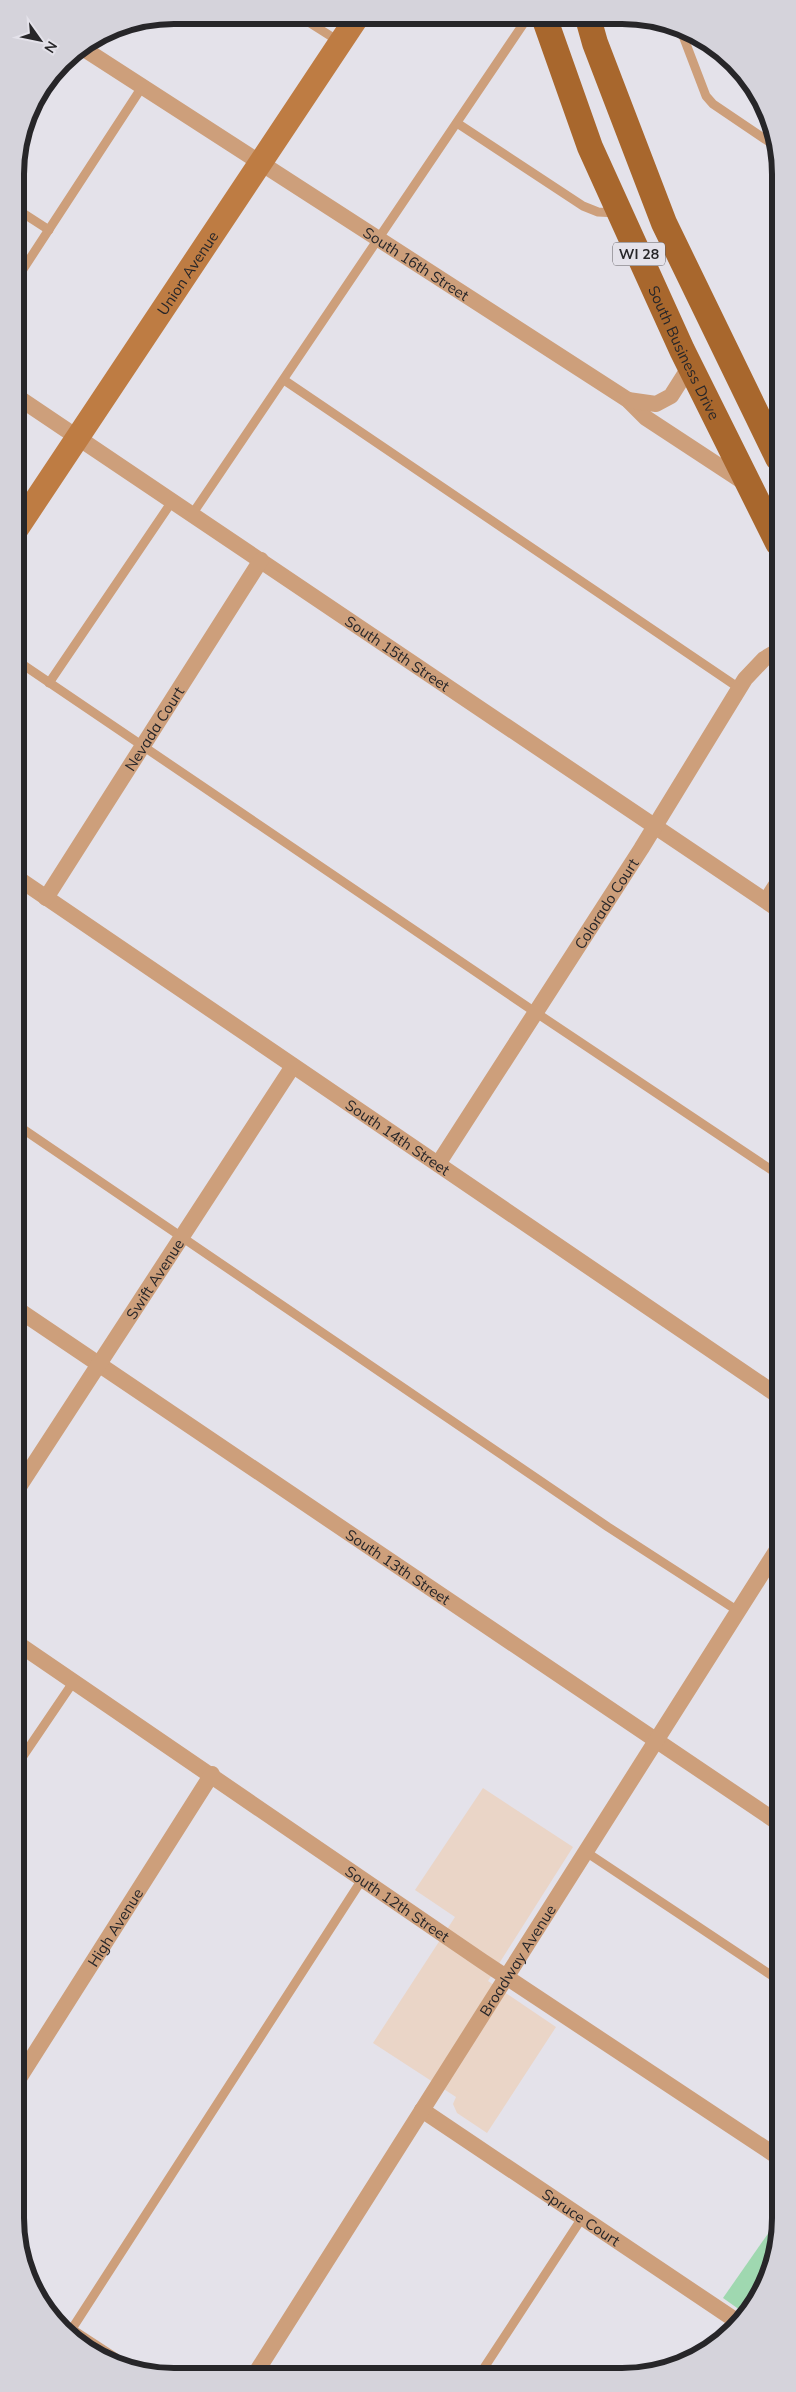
<svg xmlns="http://www.w3.org/2000/svg" width="796" height="2392" viewBox="0 0 796 2392" font-family="Mulish,sans-serif">
	<style>
		.commercial { fill: #ead5c7 }
		.green { fill: #9fd8b0 }
		.lines { fill: none; stroke-linecap: round; stroke-linejoin: round }
		.lane { stroke: #cd9f7b; stroke-width: 9 }
		.street { stroke: #cd9f7b; stroke-width: 16 }
		.secondary { stroke: #be7c43; stroke-width: 24 }
		.primary { stroke: #a8672d; stroke-width: 26 }
		.labels { text-anchor: middle; dominant-baseline: central; stroke-width: 4; stroke-linejoin: round; paint-order: stroke }
		.shield { fill: #e4e2ea; stroke: #605e63; stroke-width: 1 }
		.shield-label { font-size: 14px; font-weight: bold; fill: #272629 }
		.street-label { font-size: 15px; fill: #272629; stroke: #e4e2ea }
		.rim { fill: none; stroke: #272629; stroke-width: 6 }
	</style>
	<rect width="100%" height="100%" fill="#e4e2ea"/>
	<polygon class="commercial" points="483,1788 573,1847 488,1981 556,2027 487,2133 457,2113 453,2104 456,2097 373,2043 455,1917 415,1890"/>
	<polygon class="green" points="781,2215 781,2229 769,2279 747,2315 723,2298"/>
	<g class="lines">
		<g class="lane">
			<polyline points="299,16 340,42"/>
			<polyline points="680,28 706,96 713,104 778,148"/>
			<polyline points="457,123 583,206 598,212 617,213"/>
			<polyline points="15,208 49,230"/>
			<polyline points="16,280 142,87"/>
			<polyline points="284,380 739,688"/>
			<polyline points="193,513 528,17"/>
			<polyline points="16,660 535,1012 779,1175"/>
			<polyline points="49,683 173,500"/>
			<polyline points="763,899 779,874"/>
			<polyline points="17,1125 608,1527 738,1611"/>
			<polyline points="17,1765 74,1681"/>
			<polyline points="586,1852 780,1981"/>
			<polyline points="68,2335 363,1878"/>
			<polyline points="480,2374 582,2218"/>
		</g>
		<g class="street">
			<path id="s1" d="M 81,47 L 628,400 L 646,418 L 745,483"/>
			<path id="s2" d="M 16,396 L 779,910"/>
			<polyline points="628,400 656,404 671,396 690,366"/>
			<path id="s3" d="M 16,877 L 780,1397"/>
			<path id="s4" d="M 46,898 L 261,560"/>
			<path id="s5" d="M 438,1164 L 641,849 L 745,679 L 764,659 L 779,650"/>
			<path id="s6" d="M 17,1309 L 780,1824"/>
			<path id="s7" d="M 17,1490 L 293,1066"/>
			<path id="s8" d="M 17,1643 L 482,1961 L 781,2159"/>
			<path id="s9" d="M 18,2080 L 212,1774"/>
			<path id="s10" d="M 422,2110 L 741,2324"/>
			<polyline points="56,2323 125,2368"/>
			<path id="s11" d="M 255,2374 L 780,1545"/>
		</g>
		<path class="secondary" id="s12" d="M 16,530 L 358,16"/>
		<g class="primary">
			<path id="s13" d="M 544,17 L 590,147 L 682,350 L 778,543"/>
			<polyline points="588,18 595,43 664,223 778,458"/>
		</g>
	</g>
	<g class="labels">
		<rect class="shield" x="613" y="242.5" width="52" height="23" rx="4"/>
		<g class="shield-label">
			<text x="639" y="254">WI 28</text>
		</g>
		<g class="street-label">
			<text stroke="none"><textPath href="#s1" startOffset="399">South 16th Street</textPath></text>
			<text stroke="none"><textPath href="#s12" startOffset="309">Union Avenue</textPath></text>
			<text stroke="none"><textPath href="#s13" startOffset="364">South Business Drive</textPath></text>
			<text stroke="none"><textPath href="#s2" startOffset="460">South 15th Street</textPath></text>
			<text stroke="none"><textPath href="#s4" startOffset="201">Nevada Court</textPath></text>
			<text stroke="none"><textPath href="#s5" startOffset="310">Colorado Court</textPath></text>
			<text stroke="none"><textPath href="#s3" startOffset="462">South 14th Street</textPath></text>
			<text stroke="none"><textPath href="#s7" startOffset="252">Swift Avenue</textPath></text>
			<text stroke="none"><textPath href="#s6" startOffset="460">South 13th Street</textPath></text>
			<text stroke="none"><textPath href="#s8" startOffset="461">South 12th Street</textPath></text>
			<text stroke="none"><textPath href="#s9" startOffset="181">High Avenue</textPath></text>
			<text stroke="none"><textPath href="#s11" startOffset="490">Broadway Avenue</textPath></text>
			<text stroke="none"><textPath href="#s10" startOffset="192">Spruce Court</textPath></text>
		</g>
	</g>
	<path d="M0 0H796V2392H0ZM174 24H622A150 150 0 0 1 772 174V2218A150 150 0 0 1 622 2368H174A150 150 0 0 1 24 2218V174A150 150 0 0 1 174 24Z" fill="#d5d3db" fill-rule="evenodd"/>
	<path class="rim" d="M174 24H622A150 150 0 0 1 772 174V2218A150 150 0 0 1 622 2368H174A150 150 0 0 1 24 2218V174A150 150 0 0 1 174 24Z"/>
	<g transform="translate(40 40) rotate(123)" stroke="#e4e2ea" stroke-width="4" paint-order="stroke">
	<path d="M0-4L9 19L0 12L-9 19Z" fill="#272629"/>
	<text y="-8" font-size="14" font-weight="bold" text-anchor="middle" fill="#272629">N</text>
	</g>
</svg>
